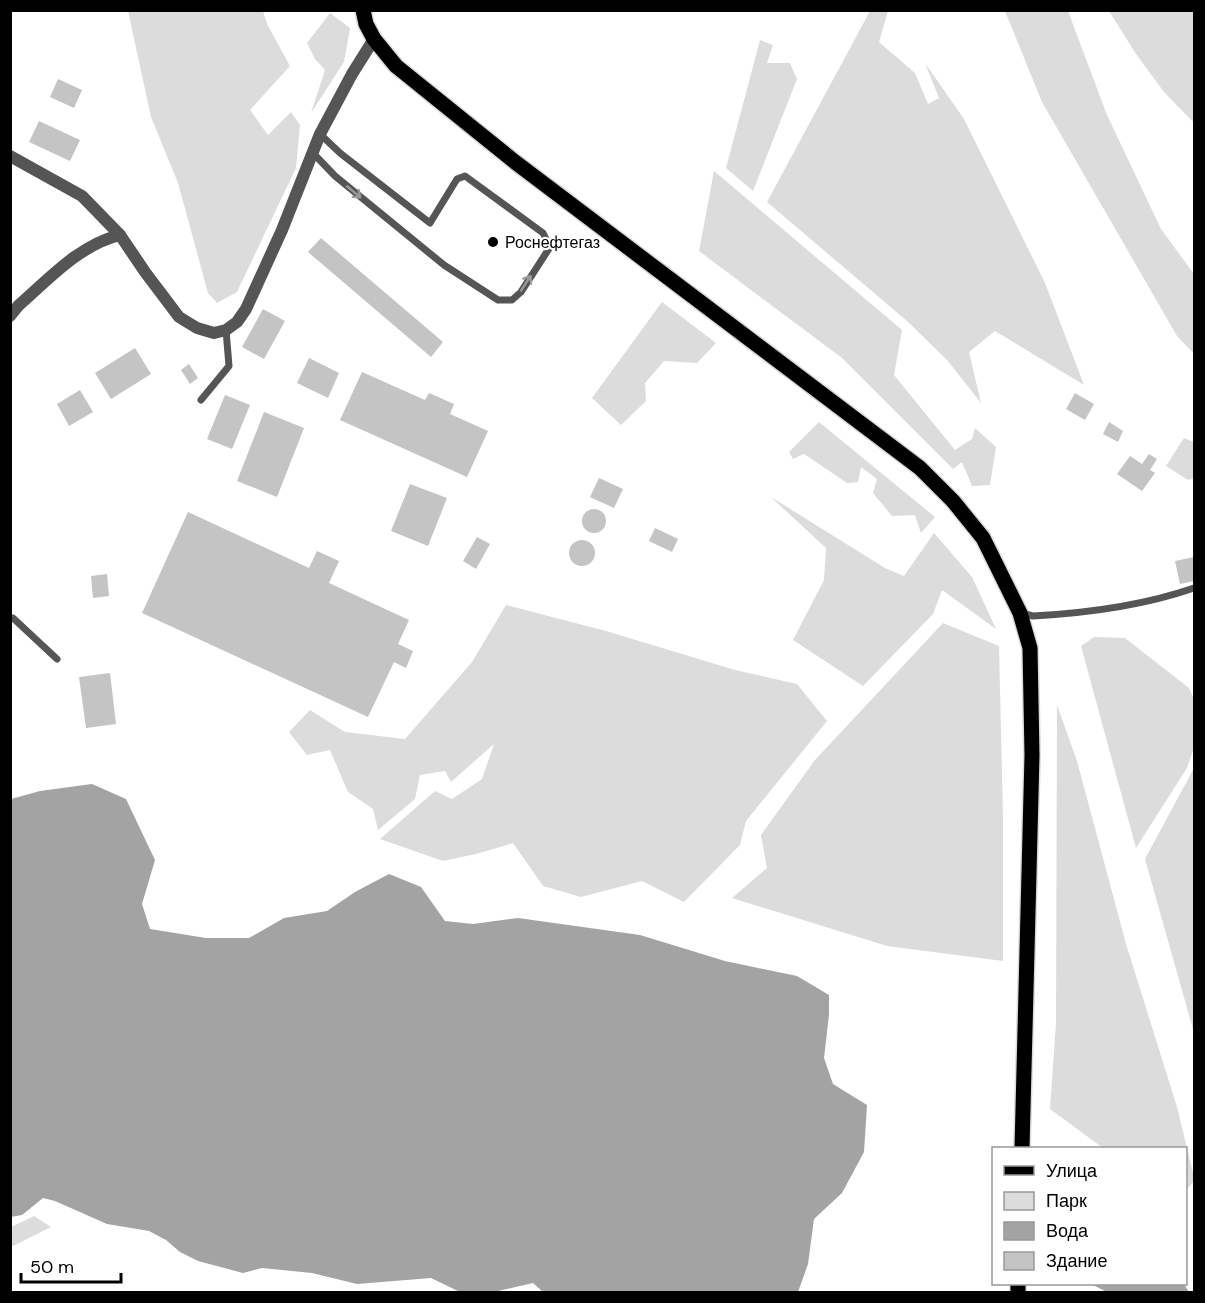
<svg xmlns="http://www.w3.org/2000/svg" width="1205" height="1303" viewBox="0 0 1205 1303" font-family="'DM Sans',sans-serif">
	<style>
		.green { fill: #dcdcdc }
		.water { fill: #a3a3a3 }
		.building { fill: #c4c4c4 }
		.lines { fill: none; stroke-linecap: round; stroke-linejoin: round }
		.primary-casing { stroke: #dbdbdb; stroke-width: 18 }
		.service { stroke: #555; stroke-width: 7 }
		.minor { stroke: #555; stroke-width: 12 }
		.primary { stroke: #000; stroke-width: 15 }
		.oneway { stroke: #999 }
		.poi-dot { fill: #000; stroke: #fff; stroke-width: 2 }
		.labels { text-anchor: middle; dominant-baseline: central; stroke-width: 4.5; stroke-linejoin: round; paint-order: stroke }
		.poi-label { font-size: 16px; fill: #000; stroke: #fff; text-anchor: start }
	</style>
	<rect width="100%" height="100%" fill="#fff"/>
	<g class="green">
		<polygon points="128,11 263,11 267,24 290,66 250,110 268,135 291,112 300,125 296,168 237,292 217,303 208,293 178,183 151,117"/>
		<polygon points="870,11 888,11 879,42 915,73 928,104 939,98 925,63 964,119 1045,283 1084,385 995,331 969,352 981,403 947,360 907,321 767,202"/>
		<polygon points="1005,11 1068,11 1107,115 1161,229 1194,274 1194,354 1177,336 1042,102"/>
		<polygon points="1109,11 1194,11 1194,123 1164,92 1136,54"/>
		<polygon points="330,13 350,28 344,62 311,113 325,70 315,59 307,43"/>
		<polygon points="760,40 773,45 767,63 790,63 797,79 753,191 726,168"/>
		<polygon points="714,171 902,330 894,375 955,450 972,439 975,428 996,447 990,485 972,486 962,462 953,469 842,358 699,251"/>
		<polygon points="662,302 716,343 697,363 664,361 645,383 646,401 621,425 592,398"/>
		<polygon points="819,422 935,517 921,533 915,515 892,516 873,493 877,479 861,467 858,482 847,483 804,454 793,459 789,452"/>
		<polygon points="1184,438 1194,442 1194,478 1188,480 1166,466"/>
		<polygon points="771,497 885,568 904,576 934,533 972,577 996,629 942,590 933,614 863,686 793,640 824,580 826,548"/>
		<polygon points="506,605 606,631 735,670 797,684 827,721 746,821 740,845 684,902 642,881 581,897 543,886 513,843 476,854 443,861 380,839 435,791 452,799 482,779 494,744 451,782 445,771 420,775 415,799 378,830 373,809 348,792 330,750 307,755 289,732 310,710 345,732 405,739 472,662"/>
		<polygon points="943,623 999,646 1003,816 1003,961 887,946 732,898 767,868 761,835 815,760"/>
		<polygon points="1094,637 1125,638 1189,688 1194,699 1194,747 1187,768 1136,848 1081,646"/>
		<polygon points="1057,705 1077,761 1126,944 1177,1107 1194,1177 1194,1181 1186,1190 1186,1148 1103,1148 1050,1109 1056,1023"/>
		<polygon points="1194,768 1194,1033 1145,859"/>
		<polygon points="34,1216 51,1227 11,1247 11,1227"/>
	</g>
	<g class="water">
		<polygon points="92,784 126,799 155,860 142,904 150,929 206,938 249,938 284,918 327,911 355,892 389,874 421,887 445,921 473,924 518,918 640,935 725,961 797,976 829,995 829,1015 824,1058 833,1084 867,1105 864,1152 842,1193 814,1219 808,1264 798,1292 543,1292 533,1283 494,1292 460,1292 431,1278 357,1284 312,1273 262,1268 243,1273 198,1261 180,1252 166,1240 149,1231 107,1224 55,1201 43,1198 22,1215 11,1217 11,799 40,791"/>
		<polygon points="1091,1284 1184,1284 1189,1292 1107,1292"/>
	</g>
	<g class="building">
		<polygon points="58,79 82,90 74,108 50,97"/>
		<polygon points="39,121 80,140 70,161 29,142"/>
		<polygon points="321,238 443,342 431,357 308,252"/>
		<polygon points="263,309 285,321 264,359 242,347"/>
		<polygon points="135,348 151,374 111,399 95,373"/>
		<polygon points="309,358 339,373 328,398 297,383"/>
		<polygon points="189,364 198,378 190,384 181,370"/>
		<polygon points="362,372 425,400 429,393 454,404 450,414 488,431 467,477 340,420"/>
		<polygon points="80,390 93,412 69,426 57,404"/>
		<polygon points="1075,393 1094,404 1085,420 1066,409"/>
		<polygon points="225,395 250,405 232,449 207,439"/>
		<polygon points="264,412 304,428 277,497 237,481"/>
		<polygon points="1109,422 1123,431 1118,442 1103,434"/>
		<polygon points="1149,454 1157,459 1150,470 1155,473 1142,491 1117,474 1130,456 1142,464"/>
		<polygon points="599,478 623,489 614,508 590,497"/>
		<polygon points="410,484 447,498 428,546 391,531"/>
		<circle cx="594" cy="521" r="12"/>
		<polygon points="188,512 309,568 317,551 339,561 329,583 409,620 398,644 413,651 406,668 394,662 368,717 142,613"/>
		<polygon points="655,528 678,539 672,552 649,541"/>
		<polygon points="477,537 490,544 476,569 463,561"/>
		<circle cx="582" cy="553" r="13"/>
		<polygon points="1194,557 1194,581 1180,584 1175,561"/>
		<polygon points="107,574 109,596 93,598 91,576"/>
		<polygon points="110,673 116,724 86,728 79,677"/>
	</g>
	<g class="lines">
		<defs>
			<g id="primary">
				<polyline points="363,10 366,24 374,39 396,66 515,162 920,468 953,501 983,538 1020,613 1030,648 1032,755 1022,1148"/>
				<polyline points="1018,1292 1018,1284"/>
			</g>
		</defs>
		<use href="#primary" class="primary-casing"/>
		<g class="service">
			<polyline points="312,152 335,176 444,265 498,300 512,300 521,292 550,247 543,233 465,176 457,179 430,223 340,153 320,134"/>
			<polyline points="201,400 229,366 226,330"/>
			<path d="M 1021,613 L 1033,616 C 1089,613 1142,606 1194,588"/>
			<polyline points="10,618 13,618 57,659"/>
		</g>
		<g class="minor">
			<polyline points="10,156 82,196 120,235"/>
			<path d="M 10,316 L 18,306 C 49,279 79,245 120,235 L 145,272 L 179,317 L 197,328 L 214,333 L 226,330 L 237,322 L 246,309 L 282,230 L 320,134 L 352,74 L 374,39"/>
		</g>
		<use href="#primary" class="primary"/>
	</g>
	<defs><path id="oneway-shaft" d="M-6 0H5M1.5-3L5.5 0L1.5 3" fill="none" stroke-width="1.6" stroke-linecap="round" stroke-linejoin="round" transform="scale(1.5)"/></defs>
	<g class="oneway">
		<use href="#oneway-shaft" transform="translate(354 192) rotate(40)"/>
		<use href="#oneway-shaft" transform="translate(526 283) rotate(-57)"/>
	</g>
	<circle class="poi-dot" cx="493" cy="242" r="6"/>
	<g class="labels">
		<g class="poi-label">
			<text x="505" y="242">Роснефтегаз</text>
		</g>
	</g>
	<rect width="1205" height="1303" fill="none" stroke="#000000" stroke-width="24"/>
	<rect x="992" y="1147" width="195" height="138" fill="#ffffff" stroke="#999999" stroke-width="1.5"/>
	<rect x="1004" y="1166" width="30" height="9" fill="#000000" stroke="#999999" stroke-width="1.5"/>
	<text x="1046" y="1177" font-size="18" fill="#000000">Улица</text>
	<rect x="1004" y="1192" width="30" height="18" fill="#dcdcdc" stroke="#999999" stroke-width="1.5"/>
	<text x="1046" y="1207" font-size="18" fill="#000000">Парк</text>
	<rect x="1004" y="1222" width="30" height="18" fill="#a3a3a3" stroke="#999999" stroke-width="1.5"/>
	<text x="1046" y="1237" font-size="18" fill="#000000">Вода</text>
	<rect x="1004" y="1252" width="30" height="18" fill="#c4c4c4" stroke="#999999" stroke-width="1.5"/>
	<text x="1046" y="1267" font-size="18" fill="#000000">Здание</text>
	<path d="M21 1273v9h100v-9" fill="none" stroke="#000000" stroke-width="3"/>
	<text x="30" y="1273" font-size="18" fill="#000000" stroke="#ffffff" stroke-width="4.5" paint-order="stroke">50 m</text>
</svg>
